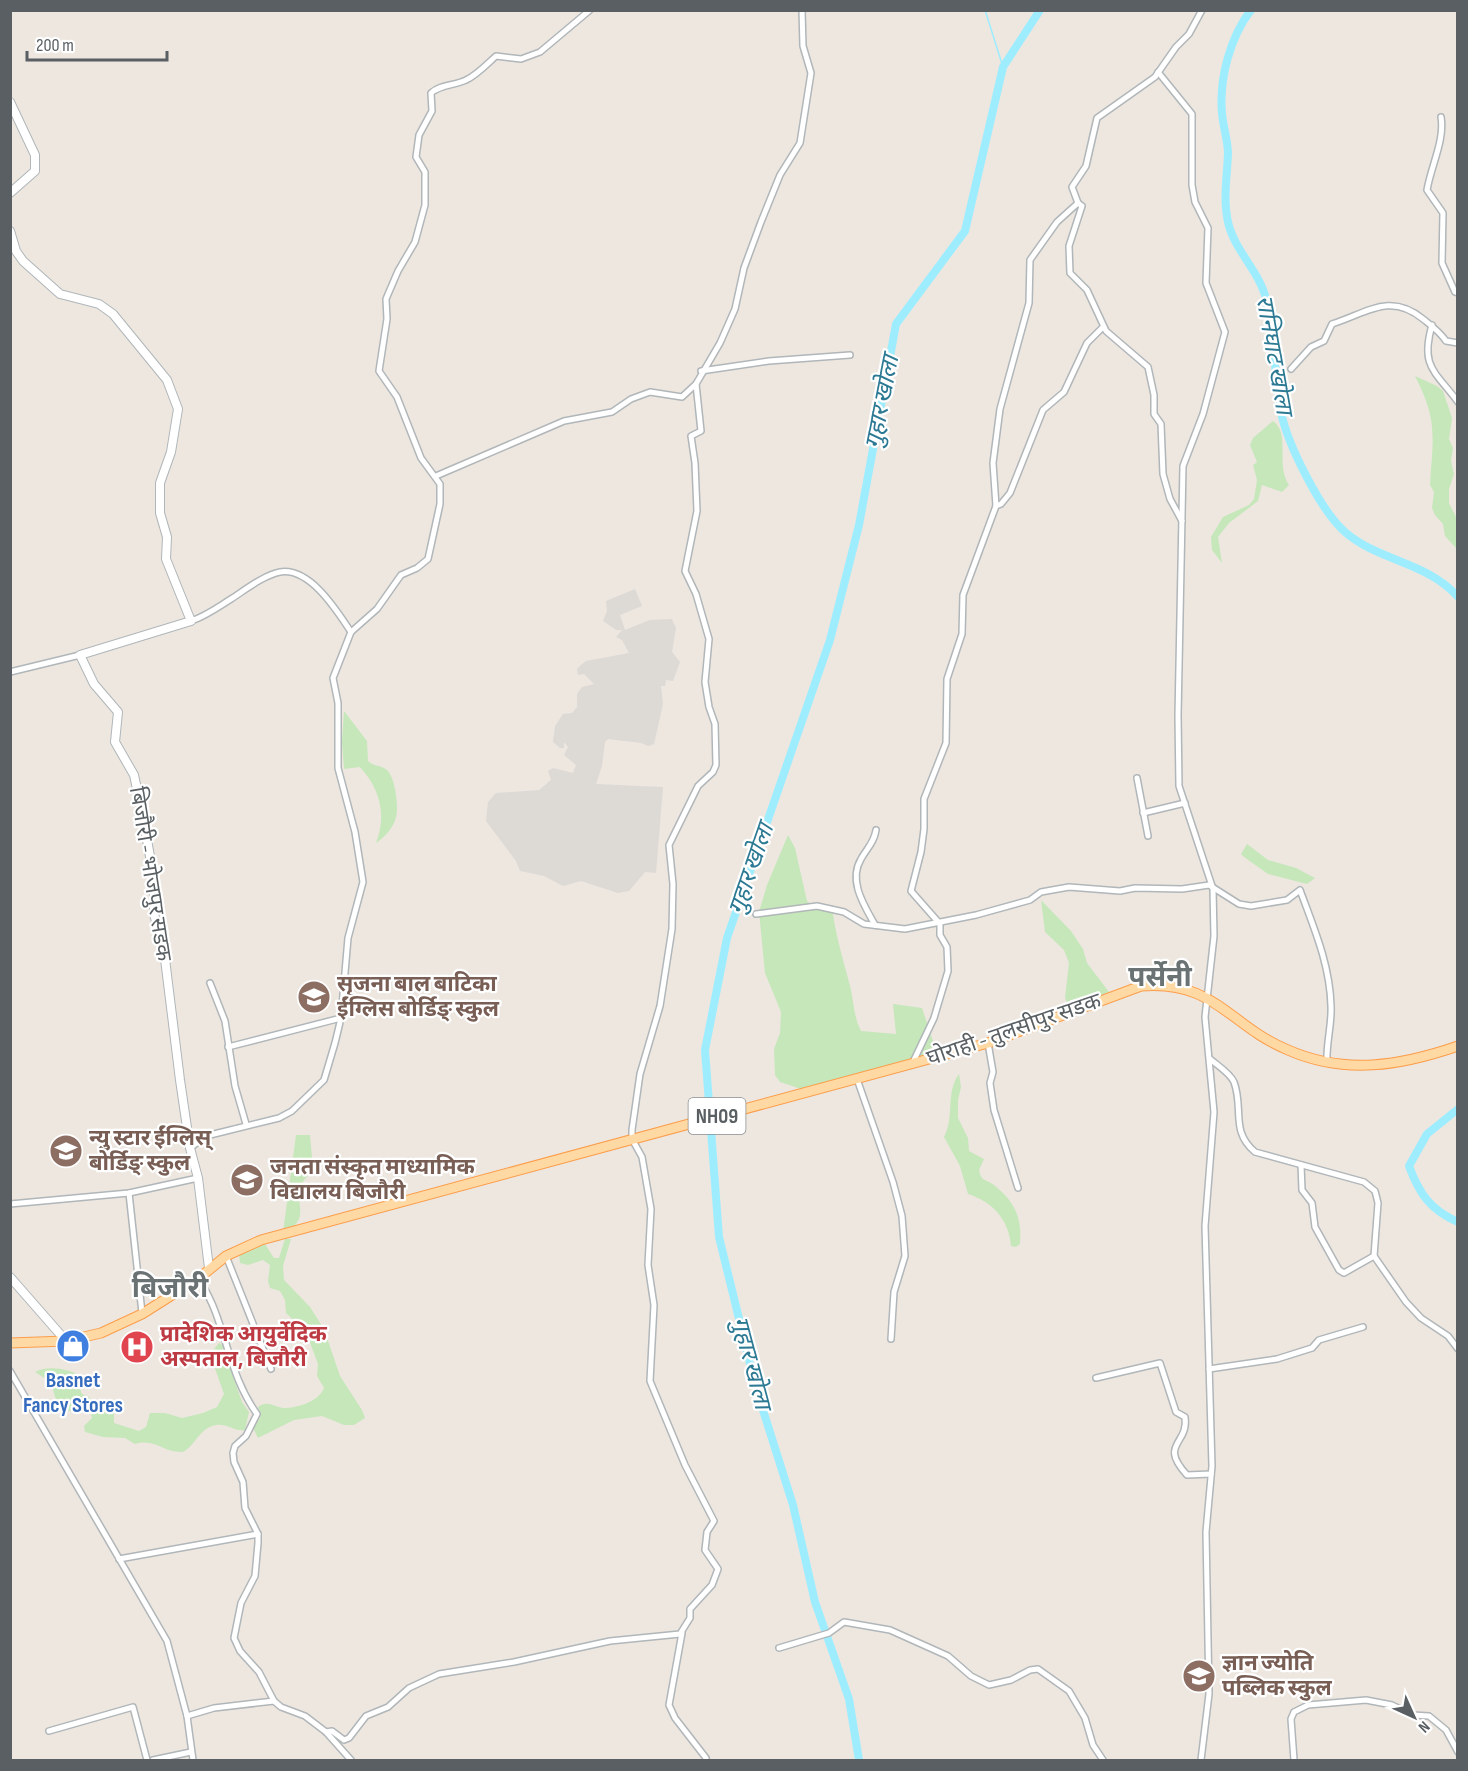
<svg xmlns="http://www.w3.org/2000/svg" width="1468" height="1771" viewBox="0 0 1468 1771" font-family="'Sofia Sans Condensed','Noto Sans Devanagari',sans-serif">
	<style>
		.industrial { fill: #ddd9d5 }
		.green { fill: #c5e7ba }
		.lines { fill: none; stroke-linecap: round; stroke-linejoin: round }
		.stream { stroke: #9eedff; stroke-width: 1.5 }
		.river { stroke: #9eedff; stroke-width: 8 }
		.street-casing { stroke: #b1b6b9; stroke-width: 8 }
		.secondary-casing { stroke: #b0b6b9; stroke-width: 10 }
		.primary-casing { stroke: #fc9d4a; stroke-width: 11 }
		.street { stroke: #fff; stroke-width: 5 }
		.secondary { stroke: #fff; stroke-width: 8 }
		.primary { stroke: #ffd9a3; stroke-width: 9 }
		.labels { text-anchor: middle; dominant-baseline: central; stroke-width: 4.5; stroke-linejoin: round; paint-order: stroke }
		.shield { fill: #fff; stroke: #8b8f91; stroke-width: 1.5 }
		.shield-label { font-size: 21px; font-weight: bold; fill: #595f62 }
		.street-label { font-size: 22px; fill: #595f62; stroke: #fff }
		.education-label { font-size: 22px; font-weight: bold; fill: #785e54; stroke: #fff; text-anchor: start }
		.health-label { font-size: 22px; font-weight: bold; fill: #be3a42; stroke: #fff; text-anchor: start }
		.shop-label { font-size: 22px; font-weight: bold; fill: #366cbe; stroke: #fff }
		.water-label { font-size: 24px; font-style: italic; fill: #2c7993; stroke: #fff }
		.district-label { font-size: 28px; font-weight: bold; fill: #6a7274; stroke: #fff }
	</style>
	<rect width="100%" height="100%" fill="#ede7e0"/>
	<polygon class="industrial" points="635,589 642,606 620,615 625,630 650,620 672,619 676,628 672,652 680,662 673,681 666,680 665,686 661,686 663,704 654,744 648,746 641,743 608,739 605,742 602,766 596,784 663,787 656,873 645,872 629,891 618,893 581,881 563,886 544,876 520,871 516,861 486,821 488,802 496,793 539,790 551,780 548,771 553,768 573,773 576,765 564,755 568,747 564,742 564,748 560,748 553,742 555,726 563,714 572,713 577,707 577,694 582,687 594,684 584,674 578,675 577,669 581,665 586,661 629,653 622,640 616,637 622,630 616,630 603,621 607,611 606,601"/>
	<g class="green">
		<path d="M 1415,376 L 1437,386 L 1443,391 L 1452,418 L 1449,439 L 1453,448 L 1451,461 L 1454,474 L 1449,489 L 1449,503 L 1457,519 L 1457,549 L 1445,536 L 1443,524 L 1435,515 L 1432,508 L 1434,492 L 1430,485 C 1433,436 1438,421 1415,376 Z"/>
		<path d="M 1273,421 C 1291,433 1275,465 1289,485 L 1282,492 L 1262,485 L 1258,501 L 1229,523 L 1218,537 L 1222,563 L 1212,550 L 1211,537 L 1223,517 L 1249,505 L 1254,499 L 1257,480 L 1253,465 L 1257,462 L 1250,445 L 1253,438 Z"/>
		<path d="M 344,711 L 367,741 L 368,761 C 374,767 383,765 388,771 C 395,779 399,806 396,817 C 394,827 384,838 376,843 C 387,815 380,789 360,767 L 344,769 L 342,742 Z"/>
		<path d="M 788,835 L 795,848 L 807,901 L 811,904 L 832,906 C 835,935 844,962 851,990 C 854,1005 854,1017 861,1031 L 896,1034 L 893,1004 L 922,1008 L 937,1053 L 801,1089 L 780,1082 L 775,1075 L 774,1049 L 780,1033 L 781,1012 L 765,973 L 759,912 L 767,885 Z"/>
		<polygon points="1247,844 1268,860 1296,868 1315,878 1307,884 1268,874 1244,857 1241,854"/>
		<polygon points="1041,900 1071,931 1083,949 1087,963 1109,992 1070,1009 1065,998 1069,963 1064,950 1045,932"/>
		<path d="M 959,1074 L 961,1087 L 958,1100 L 958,1118 L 968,1138 L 969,1151 L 984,1159 L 979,1170 C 981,1182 986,1179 994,1185 C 1015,1202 1022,1217 1020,1244 L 1016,1247 L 1011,1246 C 1009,1220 993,1202 968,1194 L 960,1166 L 944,1137 C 955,1117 945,1093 959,1074 Z"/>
		<path d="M 296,1135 L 310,1135 L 313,1169 L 297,1189 C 300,1208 307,1223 283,1232 Z"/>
		<path d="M 285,1239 L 291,1239 L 283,1266 L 284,1280 L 310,1307 L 324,1329 L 340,1376 L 362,1410 L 365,1418 L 354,1425 L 344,1425 L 322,1416 L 294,1420 L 258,1438 L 253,1428 L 260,1418 L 258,1407 C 268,1399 275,1408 286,1408 C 300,1407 319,1401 324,1388 L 317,1376 L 318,1364 L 306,1332 L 286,1313 L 285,1300 L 280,1291 L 270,1288 L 268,1281 L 270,1265 L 263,1260 L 248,1265 L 240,1263 L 239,1255 L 265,1244 L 274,1258 L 279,1258 Z"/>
		<path d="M 219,1343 L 222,1345 L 242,1402 L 249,1412 L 245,1430 C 235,1432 227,1423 216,1425 C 199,1428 196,1445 183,1452 C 162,1453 157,1438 135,1444 L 125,1438 L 103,1437 L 85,1432 L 84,1426 L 92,1418 L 90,1411 L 67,1411 L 56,1401 L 51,1382 L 35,1372 C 49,1365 68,1369 81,1376 L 78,1384 L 82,1394 L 89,1397 L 93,1403 L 104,1400 L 114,1410 L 114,1423 L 139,1431 L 146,1427 L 150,1413 L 165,1413 L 182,1418 L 203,1413 L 217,1407 L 224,1394 L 210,1354 Z"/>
	</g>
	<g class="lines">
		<polyline class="stream" points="985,10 1003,67"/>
		<g class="river">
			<path d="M 1251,10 C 1230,37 1219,79 1222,113 C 1223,127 1228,140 1228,154 C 1227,176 1223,200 1228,222 C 1234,250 1260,272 1266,299 C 1275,336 1274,375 1281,412 C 1287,443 1320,510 1345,532 C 1378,561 1428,562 1458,597"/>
			<path d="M 1458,1109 L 1427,1134 L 1409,1166 C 1419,1193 1430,1210 1458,1222"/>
			<polyline points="859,1760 849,1699 815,1602 793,1505 756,1388 719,1237 705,1050 727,938 830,640 859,525 896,324 965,231 1003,67 1040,10"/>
		</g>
		<defs>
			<g id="street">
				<polyline points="1158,72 1192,114 1192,185 1195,202 1208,228 1206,283 1225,332 1203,414 1183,466 1178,716 1179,786 1213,889 1214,936 1205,1017 1214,1112 1205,1226 1212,1466 1206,1532 1209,1694 1201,1760"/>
				<path d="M 1441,117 C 1445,140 1431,166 1427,190 L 1443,213 L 1442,263 L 1455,292 L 1458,293"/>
				<polyline points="1078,203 1082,206 1069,246 1070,273 1087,290 1106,331 1148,367 1154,395 1154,414 1161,424 1163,474 1170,499 1182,521"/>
				<path d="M 1432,325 C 1420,367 1435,371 1458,402"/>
				<path d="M 1291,369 L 1311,347 L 1324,341 L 1332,324 C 1367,313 1390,292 1423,319 C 1433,327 1439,331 1446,341 L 1458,343"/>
				<polyline points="701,371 769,361 850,355"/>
				<polyline points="436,476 564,421 612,412 631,399 650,392 682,397 696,384"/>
				<polyline points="996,506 1001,504 1010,493 1043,410 1064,392 1087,343 1103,327"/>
				<path d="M 191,621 C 206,616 218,607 231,599 C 245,590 264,575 280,572 C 310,567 337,611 351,632"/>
				<polyline points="10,672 80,655"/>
				<polyline points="1137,778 1148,836"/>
				<polyline points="1143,813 1185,803"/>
				<path d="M 756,914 L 817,906 L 844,912 L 864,924 L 905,929 L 976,915 L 1030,900 L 1041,892 L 1069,887 L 1120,891 L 1135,888 L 1182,889 L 1209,885 L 1239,904 L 1251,906 L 1287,900 L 1300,890 C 1314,928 1330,965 1331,1006 C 1332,1025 1326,1043 1327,1062"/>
				<path d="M 875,925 C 864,905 848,881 861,859 C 867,848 874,843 876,830"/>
				<polyline points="210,983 225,1021 235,1086 246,1124"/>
				<polyline points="988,1043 993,1072 990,1083 994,1110 1018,1188"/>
				<polyline points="228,1047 341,1018"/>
				<path d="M 1210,1059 C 1217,1065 1230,1073 1234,1082 C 1244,1109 1230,1131 1255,1152 L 1364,1182 L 1375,1191 L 1378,1203 L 1374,1256 L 1406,1302 L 1421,1318 L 1448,1336 L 1458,1349"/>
				<polyline points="913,1062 934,1018 948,971 947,947 940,935 940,924 911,891 921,852 924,829 924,799 946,743 947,679 962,634 963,595 996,506 993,463 1000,409 1029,303 1030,260 1057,222 1078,203 1072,187 1086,166 1097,118 1155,77 1176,47 1189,34 1202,10"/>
				<polyline points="857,1079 893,1182 902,1216 905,1256 894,1292 891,1339"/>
				<path d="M 190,1148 L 206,1136 L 279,1118 L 292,1111 L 324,1080 L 335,1043 L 341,1018 L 348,938 L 363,882 L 355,832 L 338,768 L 338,703 L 333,678 L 351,632 L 377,609 L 401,575 L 417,568 L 428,559 L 440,504 L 440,484 L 421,458 L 397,397 L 379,371 L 387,319 L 386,299 L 398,271 L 415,242 L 425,205 L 425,172 L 416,157 L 419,135 L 432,111 L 431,93 C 441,84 454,86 466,80 C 477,75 487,64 496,56 L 521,59 L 540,52 L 590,10"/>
				<polyline points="1301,1165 1302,1190 1312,1203 1315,1227 1339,1270 1344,1273 1374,1256"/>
				<polyline points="129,1193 142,1313"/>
				<polyline points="10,1204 129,1193 198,1178"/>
				<polyline points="226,1256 271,1369"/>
				<path d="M 199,1278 C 205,1289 211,1300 215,1311 C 229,1348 234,1382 257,1414 L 246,1436 L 235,1446 L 233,1453 L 234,1462 L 243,1482 L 245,1508 L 258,1534 L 258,1543 L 255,1576 L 241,1603 L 234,1638 L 240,1651 L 259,1672 L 274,1701 L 281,1707 L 305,1716 L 326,1732 L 351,1760"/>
				<polyline points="1209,1369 1277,1359 1312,1348 1319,1340 1363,1327"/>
				<polyline points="10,1371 167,1641 187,1716 193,1760"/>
				<path d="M 1096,1378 L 1160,1363 L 1176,1412 L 1185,1417 C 1189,1445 1158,1443 1187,1475 L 1211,1474"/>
				<polyline points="119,1559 258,1534"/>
				<polyline points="682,1633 669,1705 675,1718 706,1758"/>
				<polyline points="779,1648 829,1633 844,1622 890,1630 948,1656 971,1676 989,1685 1011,1680 1030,1670 1038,1669 1069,1691 1085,1718 1093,1745 1103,1760"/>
				<polyline points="187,1716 214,1708 274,1701"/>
				<polyline points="49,1731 133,1707 147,1760"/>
				<polyline points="326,1732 332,1731 344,1740 349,1738 366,1716 388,1707 409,1688 439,1674 514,1662 610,1641 680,1634 690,1618 690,1609 712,1585 718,1569 705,1550 707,1532 714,1521 685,1465 650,1381 654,1305 648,1265 651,1209 642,1157 632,1139 632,1130 640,1074 660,1006 672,929 673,884 669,845 698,786 713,772 716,765 715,724 709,707 705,682 709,639 696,594 685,571 697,511 695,463 691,436 701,431 696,384 720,343 735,309 744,268 761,222 780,175 800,143 811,73 803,46 802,10"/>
				<polyline points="153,1760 191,1752"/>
				<polyline points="1294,1760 1291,1719 1294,1712 1308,1705 1366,1700 1392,1705 1413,1715 1429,1716 1446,1730 1458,1752"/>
			</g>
			<g id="secondary">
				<polyline points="10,102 35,155 35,171 10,193"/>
				<polyline points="10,231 16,251 23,261 60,294 99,304 113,314 167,380 178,409 171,452 160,483 160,513 167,537 166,559 191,621 80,655 94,684 118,712 115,742 134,775 142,812 154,879 154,914 164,951 180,1080 190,1148 198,1178 209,1268"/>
				<polyline points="10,1277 66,1341"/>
			</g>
			<path id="primary" d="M 10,1343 L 66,1341 L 101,1333 L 142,1314 L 199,1278 L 226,1256 L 261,1240 L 988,1043 L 1141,986 C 1215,980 1228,1025 1288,1050 C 1345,1075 1400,1066 1458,1046"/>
		</defs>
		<use href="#street" class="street-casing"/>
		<use href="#secondary" class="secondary-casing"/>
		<use href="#primary" class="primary-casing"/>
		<use href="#street" class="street"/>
		<use href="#secondary" class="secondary"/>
		<use href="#primary" class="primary"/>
	</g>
	<defs>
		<symbol id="school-disc" viewBox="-11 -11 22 22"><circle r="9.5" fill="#8d6e63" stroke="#fff"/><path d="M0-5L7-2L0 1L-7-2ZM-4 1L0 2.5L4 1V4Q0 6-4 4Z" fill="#fff"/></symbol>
		<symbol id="shop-disc" viewBox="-11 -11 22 22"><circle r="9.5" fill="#3f7fe0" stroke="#fff"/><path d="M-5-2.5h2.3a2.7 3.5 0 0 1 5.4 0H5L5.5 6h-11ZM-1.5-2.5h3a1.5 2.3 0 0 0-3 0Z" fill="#fff"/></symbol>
		<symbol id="hospital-disc" viewBox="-11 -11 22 22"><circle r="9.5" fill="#e0444e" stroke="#fff"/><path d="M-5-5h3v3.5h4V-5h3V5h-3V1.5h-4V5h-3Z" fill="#fff"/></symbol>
	</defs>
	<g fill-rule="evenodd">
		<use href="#school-disc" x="295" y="978" width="38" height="38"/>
		<use href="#school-disc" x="47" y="1132" width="38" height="38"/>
		<use href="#school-disc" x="228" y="1161" width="38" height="38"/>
		<use href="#shop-disc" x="54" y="1327" width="38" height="38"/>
		<use href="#hospital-disc" x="118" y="1328" width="38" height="38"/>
		<use href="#school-disc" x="1180" y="1657" width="38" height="38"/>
	</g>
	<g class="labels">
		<rect class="shield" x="688.5" y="1098" width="57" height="36" rx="4.5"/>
		<g class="shield-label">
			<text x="717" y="1116">NH09</text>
		</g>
		<g class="street-label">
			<text transform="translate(150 874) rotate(81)">बिजौरी - भोजपुर सडक</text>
			<text transform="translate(1014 1030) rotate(-19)">घोराही - तुलसीपुर सडक</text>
		</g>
		<g class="education-label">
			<text x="337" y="984">सृजना बाल बाटिका<tspan x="337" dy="25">ईंग्लिस बोर्डिङ् स्कुल</tspan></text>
			<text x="89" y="1138">न्यु स्टार ईंग्लिस्<tspan x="89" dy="25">बोर्डिङ् स्कुल</tspan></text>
			<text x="270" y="1167">जनता संस्कृत माध्यामिक<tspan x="270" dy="25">विद्यालय बिजौरी</tspan></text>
			<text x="1222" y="1663">ज्ञान ज्योति<tspan x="1222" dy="25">पब्लिक स्कुल</tspan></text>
		</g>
		<g class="health-label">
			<text x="160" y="1334">प्रादेशिक आयुर्वेदिक<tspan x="160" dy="25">अस्पताल, बिजौरी</tspan></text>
		</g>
		<g class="shop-label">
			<text x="73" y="1380">Basnet<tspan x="73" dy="25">Fancy Stores</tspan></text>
		</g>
		<g class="water-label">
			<text transform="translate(1274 355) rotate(80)">रानिघाट खोला</text>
			<text transform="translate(882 402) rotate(-79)">गुहार खोला</text>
			<text transform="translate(751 869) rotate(-71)">गुहार खोला</text>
			<text transform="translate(751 1363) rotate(75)">गुहार खोला</text>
		</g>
		<g class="district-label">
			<text x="1160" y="977">पर्सेनी</text>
			<text x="170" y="1288">बिजौरी</text>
		</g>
	</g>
	<rect width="1468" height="1771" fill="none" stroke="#595f62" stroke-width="24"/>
	<g transform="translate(1414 1717) rotate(135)" stroke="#ffffff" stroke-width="4.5" paint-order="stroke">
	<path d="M0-4.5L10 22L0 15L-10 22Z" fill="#595f62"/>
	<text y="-9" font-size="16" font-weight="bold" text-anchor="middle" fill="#595f62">N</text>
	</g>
	<path d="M27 51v9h140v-9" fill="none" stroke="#595f62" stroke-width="3"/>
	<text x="36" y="51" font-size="18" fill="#595f62" stroke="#ffffff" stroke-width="4.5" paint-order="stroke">200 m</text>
</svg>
